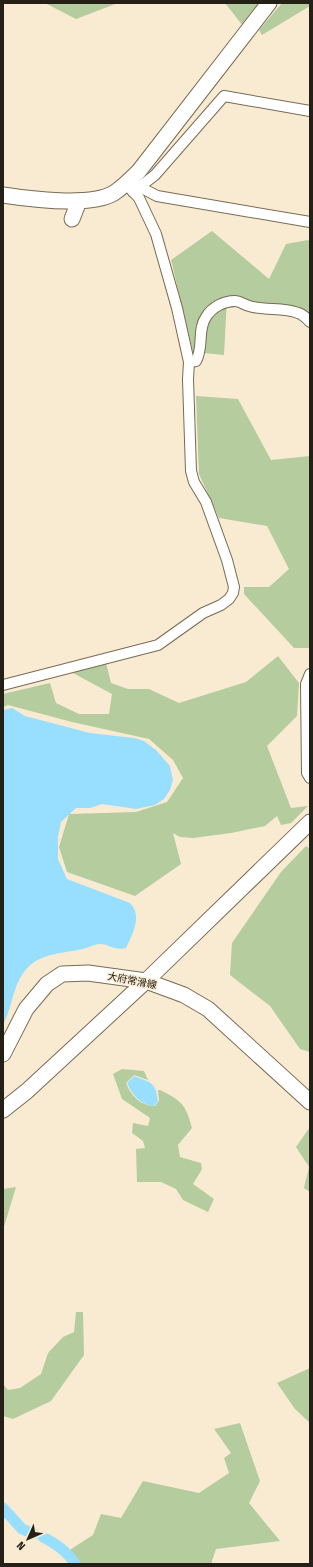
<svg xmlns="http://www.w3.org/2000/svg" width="313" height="1567" viewBox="0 0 313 1567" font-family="'Fira Sans Condensed','Noto Sans JP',sans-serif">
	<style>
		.green { fill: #b4cc9e }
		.water { fill: #98dfff }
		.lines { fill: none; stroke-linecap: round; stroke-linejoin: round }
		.canal { stroke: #98dfff; stroke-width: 11 }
		.street-casing { stroke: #786b55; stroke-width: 12 }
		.secondary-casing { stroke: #786b55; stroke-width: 17 }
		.street { stroke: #fff; stroke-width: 10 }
		.secondary { stroke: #fff; stroke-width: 15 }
		.labels { text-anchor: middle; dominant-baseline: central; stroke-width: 3; stroke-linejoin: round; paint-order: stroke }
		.street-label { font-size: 10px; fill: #252017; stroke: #f9ebd1 }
	</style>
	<rect width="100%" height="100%" fill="#f9ebd1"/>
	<g class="green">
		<polygon points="45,3 118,3 76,19"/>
		<polygon points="225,3 263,3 243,26"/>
		<polygon points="282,3 310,3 310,6 262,35 259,30"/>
		<polygon points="212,231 269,279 286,244 308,240 310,242 310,317 297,307 257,304 227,298 224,355 193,352 171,260"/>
		<polygon points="196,396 238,399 271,460 310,456 310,648 294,648 244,594 244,587 269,587 289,569 267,526 219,518 199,474"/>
		<polygon points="278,656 299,683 297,716 267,746 291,808 308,806 291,823 281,825 277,816 265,826 231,833 193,838 180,837 173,833 181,864 135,896 67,872 59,847 69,814 136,812 167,802 183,778 173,760 149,739 72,722 8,705 3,707 3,694 50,683 56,703 79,714 109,714 112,694 73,673 74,669 106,663 111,683 128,689 149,689 179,703 246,682"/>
		<polygon points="306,846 310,849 310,1052 300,1049 270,1006 230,975 232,943 281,872"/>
		<path d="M 122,1069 L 144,1071 L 148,1080 L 134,1075 L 126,1083 C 131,1096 141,1106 155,1106 L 159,1101 L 158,1090 L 160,1090 C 182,1101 186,1105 192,1128 L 178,1145 L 180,1157 L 201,1163 L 202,1169 L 193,1184 L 214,1199 L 208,1212 L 183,1200 L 176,1189 L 161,1182 L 137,1182 L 136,1149 L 145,1148 L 143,1141 L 132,1133 L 133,1123 L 148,1126 L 150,1118 L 122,1099 L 113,1074 Z"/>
		<polygon points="310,1127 310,1192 304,1188 309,1167 296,1147"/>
		<polygon points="16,1187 3,1230 3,1189"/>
		<polygon points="76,1312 83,1312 84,1355 51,1401 13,1419 3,1416 3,1384 8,1390 20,1388 41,1374 48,1353 63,1337 74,1332"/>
		<polygon points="310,1368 310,1423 295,1409 277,1383"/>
		<polygon points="240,1423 260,1481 249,1503 280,1541 216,1549 211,1564 74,1564 65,1553 93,1535 101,1514 121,1518 143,1481 199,1493 229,1473 224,1458 231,1453 214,1429"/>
	</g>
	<g class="water">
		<path d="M 12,708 L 25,716 L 90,733 L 134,738 L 144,741 L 156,750 L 170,766 L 173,780 L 170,790 L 164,799 L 155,805 L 136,809 L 102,804 L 90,808 L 76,808 L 61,822 L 58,837 L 58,859 L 67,879 L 130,903 C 143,916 132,935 126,948 C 113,951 108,943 99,944 C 92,945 86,949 78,950 C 57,954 35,954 22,975 C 12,990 12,1009 3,1024 L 3,710 Z"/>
		<path d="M 134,1076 C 151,1083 156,1081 158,1102 L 154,1106 C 141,1105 132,1095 127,1083 Z"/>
	</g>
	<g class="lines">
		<g class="canal">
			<polyline points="3,1508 22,1529 34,1534"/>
			<path d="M 43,1537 C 56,1544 67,1551 75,1564"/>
		</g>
		<defs>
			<g id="street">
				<polyline points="140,187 157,196 310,222"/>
				<polyline points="133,192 155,175 224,96 310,111"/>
				<path d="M 189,362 L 196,361 C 204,347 197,330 206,317 C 212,307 224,301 235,301 C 239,301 245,305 249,306 C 265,311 283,307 298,313 C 303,314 306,318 310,322"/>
				<polyline points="310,674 306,684 307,773 310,778"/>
				<polyline points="3,685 158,645 203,613 221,605 229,599 233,593 234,587 227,560 206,502 194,482 191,471 188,379 189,362 177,308 156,234 139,198 126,184"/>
			</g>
			<g id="secondary">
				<path d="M 3,195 C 29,199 91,207 114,193 C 123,187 131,179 139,171 L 269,3"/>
				<polyline points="72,219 79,201"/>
				<polyline points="3,1054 26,1009 47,984 62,974 88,973 146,981 184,995 208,1009 310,1102"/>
				<polyline points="3,1110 27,1091 146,981 310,822"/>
			</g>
		</defs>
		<use href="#street" class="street-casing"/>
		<use href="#secondary" class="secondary-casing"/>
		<use href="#street" class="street"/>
		<use href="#secondary" class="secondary"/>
	</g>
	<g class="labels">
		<g class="street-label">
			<text transform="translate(132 981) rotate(11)">大府常滑線</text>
		</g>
	</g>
	<rect width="313" height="1567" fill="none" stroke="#252017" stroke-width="8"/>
	<g transform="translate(28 1539) rotate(225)" stroke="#f9ebd1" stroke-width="3" paint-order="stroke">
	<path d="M0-3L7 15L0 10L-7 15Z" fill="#252017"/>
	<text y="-6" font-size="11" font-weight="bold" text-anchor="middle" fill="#252017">N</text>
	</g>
</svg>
